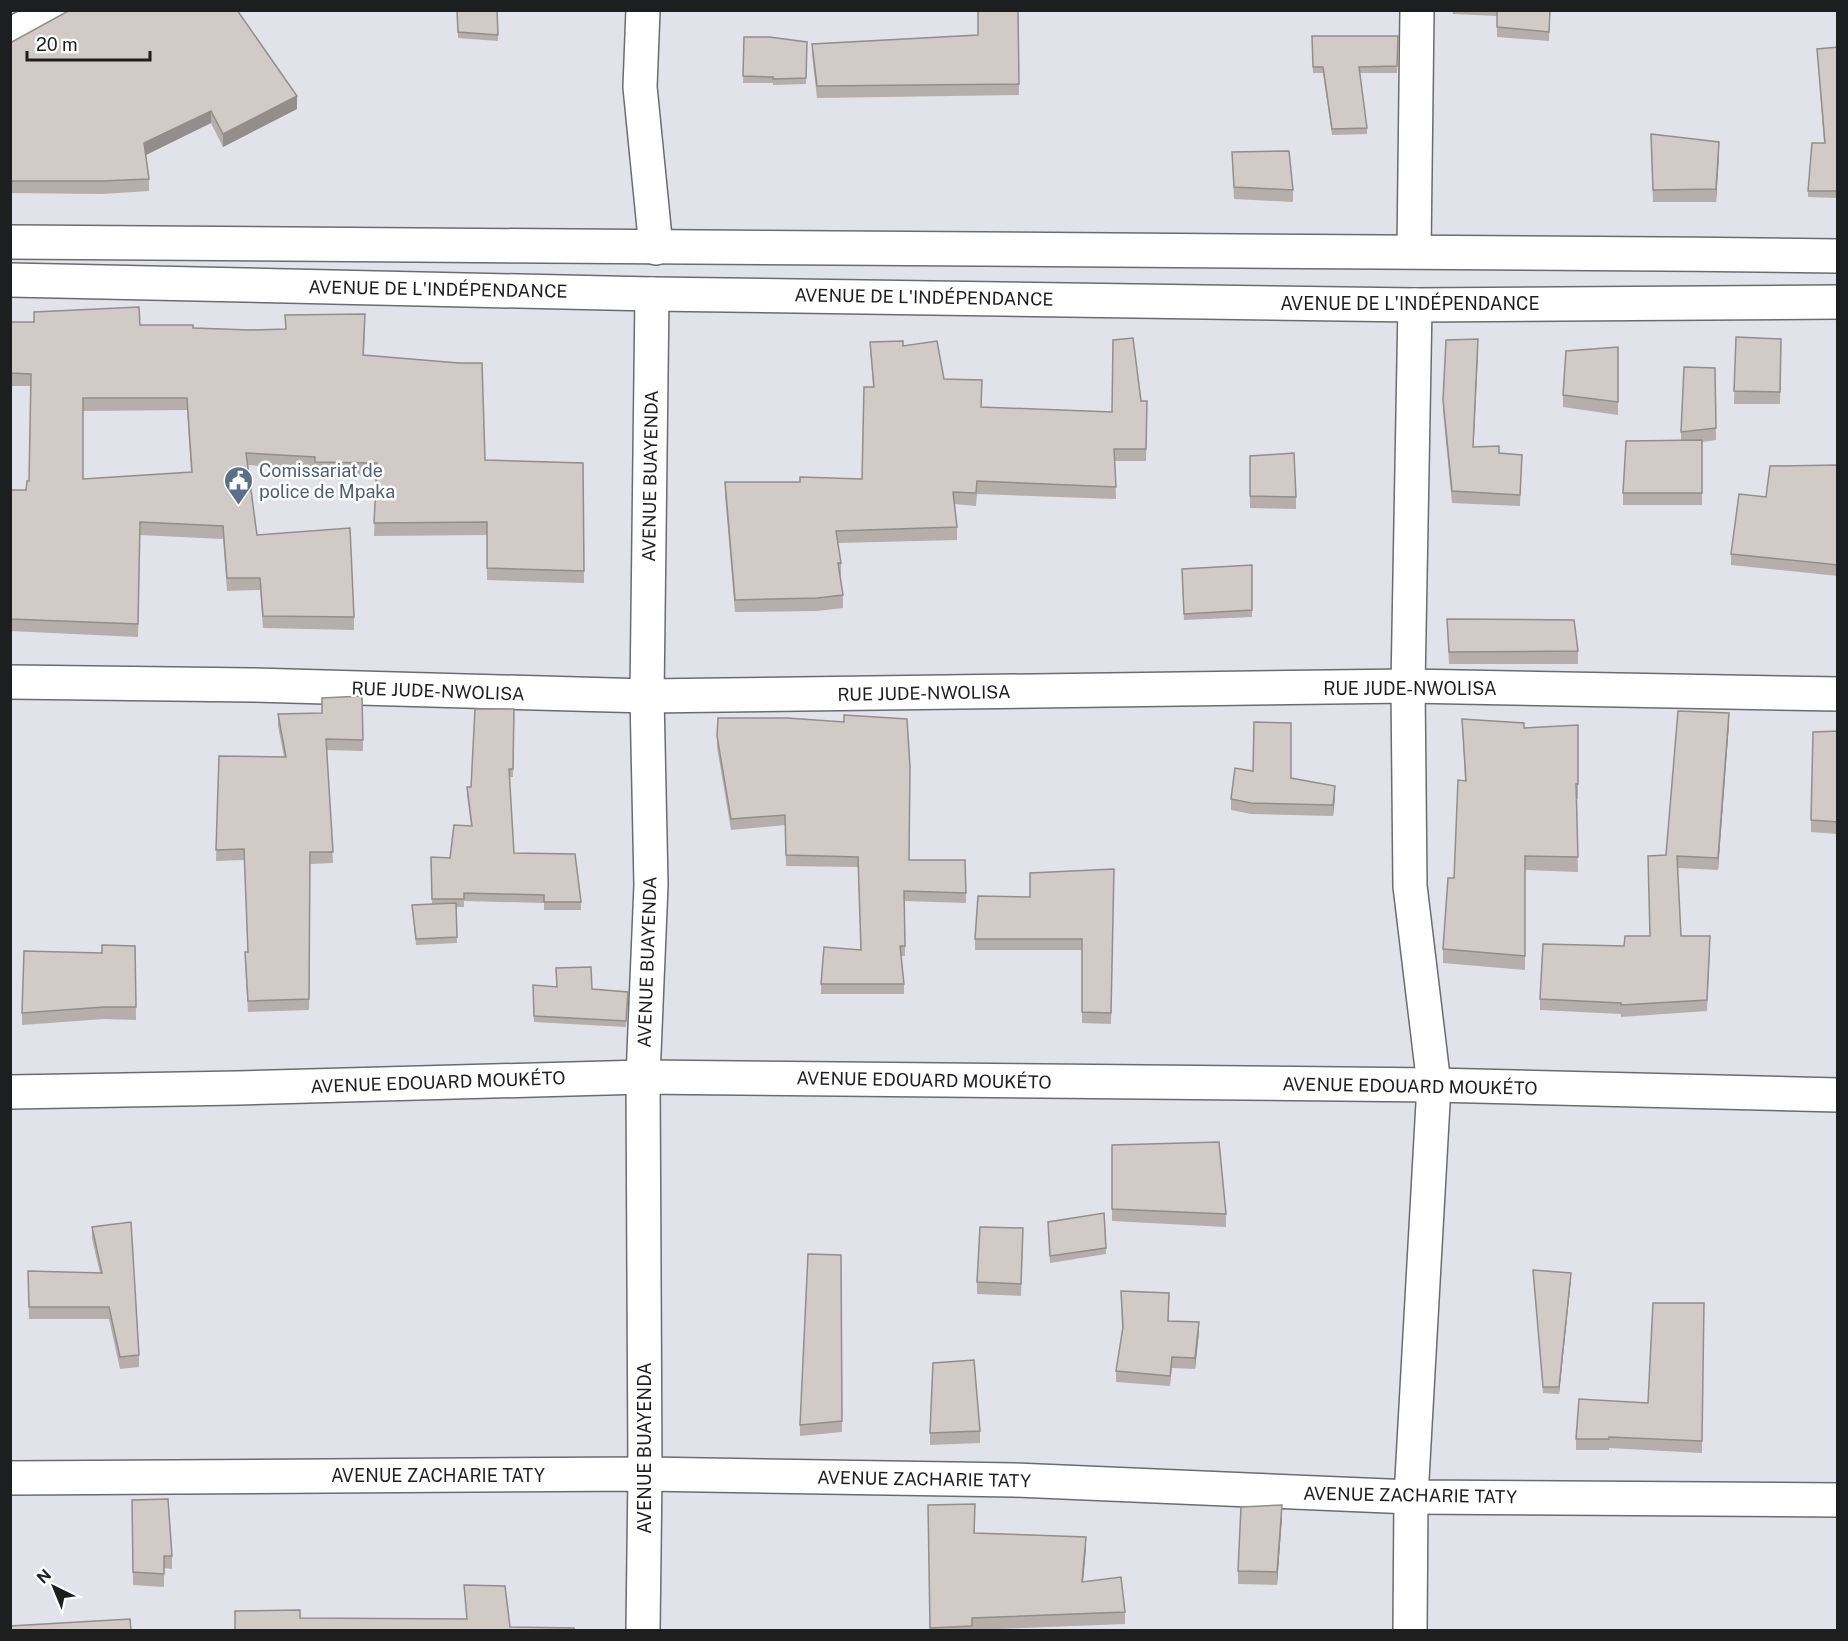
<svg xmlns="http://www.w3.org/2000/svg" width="1848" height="1641" viewBox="0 0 1848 1641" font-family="'Public Sans',sans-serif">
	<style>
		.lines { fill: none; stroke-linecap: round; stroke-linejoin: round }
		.minor-casing { stroke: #6b6c72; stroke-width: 36 }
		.tertiary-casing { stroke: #6b6c72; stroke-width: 36 }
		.minor { stroke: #fff; stroke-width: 33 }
		.tertiary { stroke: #fff; stroke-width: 33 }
		.wall { fill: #b5aeaa; fill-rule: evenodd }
		.shaded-wall { fill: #938d8b }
		.building { fill: #d2cac6; stroke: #938d8b; stroke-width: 1.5; fill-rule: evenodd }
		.labels { text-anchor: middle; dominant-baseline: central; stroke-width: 5; stroke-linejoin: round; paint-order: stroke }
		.street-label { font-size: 18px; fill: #1d1e20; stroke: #fff }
		.service-label { font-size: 18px; fill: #4e5e75; stroke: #fff; text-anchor: start }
	</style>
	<rect width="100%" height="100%" fill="#e2e2ea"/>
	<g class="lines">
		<defs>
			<g id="minor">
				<polyline points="643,10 640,87 656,248"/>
				<polyline points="10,35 56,10"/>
				<polyline points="1414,251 1417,10"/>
				<polyline points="10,682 252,685 647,696 1408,686 1838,694"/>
				<polyline points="10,1092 238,1088 643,1077 1434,1085 1838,1095"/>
				<polyline points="10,1478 645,1474 1014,1480 1411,1497 1838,1500"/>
				<polyline points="643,1630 645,1474 643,1077 651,885 647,696 652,294"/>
				<polyline points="1410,1630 1411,1497 1434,1085 1410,886 1408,686 1415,305"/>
			</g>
			<g id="tertiary">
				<path d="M 10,242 C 620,248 1229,248 1838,256"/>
				<polyline points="10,280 652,294 1415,305 1838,302"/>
			</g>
		</defs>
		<use href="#minor" class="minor-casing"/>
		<use href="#tertiary" class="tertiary-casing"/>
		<use href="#minor" class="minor"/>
		<use href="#tertiary" class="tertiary"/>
	</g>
	<g class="wall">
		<polygon points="457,10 497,10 498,41 458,38"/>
		<polygon points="1018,10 1019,95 817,98 812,55 812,44 978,35"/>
		<polygon points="1452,10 1550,10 1549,41 1497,37 1497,16 1453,14"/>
		<polygon points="1312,36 1398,36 1397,73 1359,73 1367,128 1367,134 1332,135 1323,73 1313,73"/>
		<polygon points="744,37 807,42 806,84 773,85 773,83 743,83"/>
		<polygon points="10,43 297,109 223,147 211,123 145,155 149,179 149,191 102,194 10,193"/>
		<polygon points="1838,47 1838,198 1808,197 1808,191 1824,143 1817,49"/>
		<polygon points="1651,146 1719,155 1716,202 1653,202"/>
		<polygon points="1232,152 1293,190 1293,202 1234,199"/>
		<path d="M 34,312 L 140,325 L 250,330 L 285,329 L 285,315 L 365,326 L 364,355 L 485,460 L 583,463 L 584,583 L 487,580 L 487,535 L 374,536 L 376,476 L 315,474 L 315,470 L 248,465 L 257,535 L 354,617 L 354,630 L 263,628 L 260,590 L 227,591 L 223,539 L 140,535 L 138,637 L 10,631 L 10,490 L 26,490 L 29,481 L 31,386 L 10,386 L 10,322 L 34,322 ZM 187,410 L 191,472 L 83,479 L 83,411 Z"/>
		<polygon points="1736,337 1781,339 1780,404 1734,404"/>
		<polygon points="870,342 903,346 944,379 982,407 1112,412 1141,401 1147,401 1146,461 1115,461 1116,499 977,494 976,506 954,504 957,527 957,540 838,543 841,563 841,575 840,575 843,595 843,608 817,611 735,612 725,495 725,482 800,482 862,479 873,387"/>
		<polygon points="1618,347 1618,415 1563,407 1563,395"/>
		<polygon points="1478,351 1473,447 1499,453 1522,455 1520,506 1452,503 1443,411 1443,400"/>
		<polygon points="1715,368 1716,440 1702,442 1702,505 1623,505 1623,493 1681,440 1681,432"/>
		<polygon points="1250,456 1296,497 1296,509 1250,508"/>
		<polygon points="1838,465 1838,576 1731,565 1731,554 1766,497"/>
		<polygon points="1252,565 1252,617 1184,620 1182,569"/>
		<polygon points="1447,619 1578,651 1578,664 1449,664"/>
		<polygon points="322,698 363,740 363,751 327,750 333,863 310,864 309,1010 248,1012 245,963 245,952 248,952 244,860 216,861 219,756 284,757 278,726 278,714 322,713"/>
		<polygon points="514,709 513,777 509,777 514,853 581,902 581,910 544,910 544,903 464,901 464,907 456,907 457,943 416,945 412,905 432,904 431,857 450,858 471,826 467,795 467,787 471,787"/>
		<polygon points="1462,719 1524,728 1578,784 1578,799 1576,798 1578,872 1525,870 1525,970 1443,963 1443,949 1454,878 1465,781"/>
		<polygon points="1729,724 1718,870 1678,868 1681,936 1710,948 1707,1011 1621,1017 1621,1014 1540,1010 1540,999 1624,946 1650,936 1666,855"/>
		<polygon points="1838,731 1838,834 1811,832 1811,820"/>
		<polygon points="717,736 909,860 965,860 966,903 905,901 905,956 901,956 904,984 904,994 821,994 821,984 861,950 858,867 786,866 785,825 731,830 717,747"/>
		<polygon points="1291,778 1335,797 1333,816 1251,814 1231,810 1231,799"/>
		<polygon points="1114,869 1111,1024 1082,1023 1082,950 975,950 975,939 1030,897"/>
		<polygon points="135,946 136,1020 104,1019 22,1025 22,1013 102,953"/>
		<polygon points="533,985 628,992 626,1027 534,1022"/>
		<polygon points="1112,1145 1226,1214 1226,1227 1112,1221"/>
		<polygon points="1104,1213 1106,1254 1050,1263 1048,1228"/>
		<polygon points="92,1227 139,1355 139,1367 120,1369 109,1319 29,1319 28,1271 100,1273 92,1239"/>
		<polygon points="1023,1240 1021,1296 977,1294 977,1282"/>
		<polygon points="1533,1270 1571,1279 1559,1394 1543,1393"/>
		<polygon points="1121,1291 1169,1303 1168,1321 1199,1332 1195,1369 1172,1368 1170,1386 1116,1382 1116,1371 1122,1330"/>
		<polygon points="1704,1303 1702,1453 1609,1448 1609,1450 1576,1450 1576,1439 1648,1403"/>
		<polygon points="842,1421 842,1432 800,1436 800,1425"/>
		<polygon points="980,1431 980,1443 930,1445 930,1433"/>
		<polygon points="132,1500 172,1556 172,1569 164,1568 164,1587 133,1585"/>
		<polygon points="928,1505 975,1533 1086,1548 1083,1582 1125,1612 1125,1624 972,1630 930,1630"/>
		<polygon points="1282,1517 1277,1585 1238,1584 1238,1571"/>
	</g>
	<g class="shaded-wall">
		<polygon points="297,96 297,109 223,147 223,134"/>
		<polygon points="211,111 211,123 144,156 144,143"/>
		<polygon points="1719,142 1719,155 1716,202 1716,189"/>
		<polygon points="1478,339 1478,351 1473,458 1473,447"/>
		<polygon points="1729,713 1729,724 1718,870 1718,858"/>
		<polygon points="1335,786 1335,797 1333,816 1333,805"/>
		<polygon points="1571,1273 1571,1279 1559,1394 1559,1387"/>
		<polygon points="1199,1322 1199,1332 1195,1369 1195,1358"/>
		<polygon points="1282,1505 1282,1517 1277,1585 1277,1572"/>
		<polygon points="1086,1537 1086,1548 1082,1593 1082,1582"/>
	</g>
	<g class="building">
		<polygon points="70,10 237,10 297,96 223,134 211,111 144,143 149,179 102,181 10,181 10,43"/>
		<polygon points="457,10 497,10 498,35 458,32"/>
		<polygon points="978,10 1018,10 1019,84 817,86 812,44 978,35"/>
		<polygon points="1497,10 1550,10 1549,32 1497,27"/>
		<polygon points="1312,36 1398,36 1397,66 1359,67 1367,128 1332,129 1323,67 1313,67"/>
		<polygon points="744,37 769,37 807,42 806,78 773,79 773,77 743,76"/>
		<polygon points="1838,47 1838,191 1808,191 1812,143 1825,143 1817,49"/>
		<polygon points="1651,134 1719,142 1716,189 1653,190"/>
		<polygon points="1289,151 1293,190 1234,187 1232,152"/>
		<path d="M 139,307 L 140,325 L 193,325 L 193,328 L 250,330 L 286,329 L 285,315 L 365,314 L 363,355 L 459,363 L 482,363 L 485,460 L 583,463 L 584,571 L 487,568 L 487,522 L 374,523 L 377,463 L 315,462 L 315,457 L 246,453 L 257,535 L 350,528 L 354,617 L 263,616 L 260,578 L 227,578 L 223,526 L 140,522 L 138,624 L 10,619 L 10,490 L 26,490 L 27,481 L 29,481 L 31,374 L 10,373 L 10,322 L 34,322 L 34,312 ZM 83,398 L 187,398 L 192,472 L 83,479 Z"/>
		<polygon points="1736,337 1781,339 1780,392 1734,391"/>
		<polygon points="1133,338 1141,401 1147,401 1146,449 1114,449 1116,487 977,481 976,493 953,492 957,527 836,531 841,563 838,563 843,595 817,598 735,600 725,482 800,482 800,477 862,479 864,387 874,387 870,342 903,341 903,346 937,341 944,379 982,380 981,407 1112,412 1113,340"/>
		<polygon points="1478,339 1473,447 1499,446 1499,453 1522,455 1520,495 1452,491 1443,400 1446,340"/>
		<polygon points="1618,347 1618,402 1563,395 1566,351"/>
		<polygon points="1684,367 1715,368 1716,428 1681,432"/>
		<polygon points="1702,440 1702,493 1623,493 1626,441"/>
		<polygon points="1294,453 1296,497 1250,496 1250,456"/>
		<polygon points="1838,465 1838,565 1731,554 1739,494 1766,497 1770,466"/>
		<polygon points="1252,565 1252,610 1184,614 1182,569"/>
		<polygon points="1447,619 1574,620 1578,651 1449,652"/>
		<polygon points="362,696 363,740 326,739 333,852 310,852 309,999 248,1001 245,952 248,952 244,849 216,850 219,756 286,757 278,714 322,713 322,698"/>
		<polygon points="475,709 514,709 513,769 509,769 514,853 575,854 581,902 544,902 544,895 464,893 464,899 432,899 431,857 450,858 454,825 472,826 467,787 471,787"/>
		<polygon points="1678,711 1729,713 1718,858 1677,856 1681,936 1710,936 1707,1000 1621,1005 1621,1003 1540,999 1543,944 1624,946 1625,936 1650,936 1648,856 1666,855"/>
		<polygon points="844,715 907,719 910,767 909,860 965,860 966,893 904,891 905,946 900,946 904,984 821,984 824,947 861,950 858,857 786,855 785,815 731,819 717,736 718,718 787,718 844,722"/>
		<polygon points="1462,719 1524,723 1524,728 1578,725 1578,784 1576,784 1578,857 1525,856 1525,956 1443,949 1448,878 1454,878 1458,780 1466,781"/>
		<polygon points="1254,722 1291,723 1291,778 1335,786 1333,805 1251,803 1231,799 1235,768 1253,771"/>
		<polygon points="1838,731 1838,822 1811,820 1813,732"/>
		<polygon points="1114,869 1111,1013 1082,1012 1082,939 975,939 978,896 1030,897 1030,873"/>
		<polygon points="456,903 457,937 416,939 412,905"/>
		<polygon points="102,945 135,946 136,1007 104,1007 22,1013 24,951 102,953"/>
		<polygon points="591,967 592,989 628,992 626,1021 534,1016 533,985 557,987 556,968"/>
		<polygon points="1219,1142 1226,1214 1112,1209 1112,1145"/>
		<polygon points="1104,1213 1106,1248 1050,1256 1048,1222"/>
		<polygon points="131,1222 139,1355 120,1357 109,1307 29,1307 28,1271 102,1273 92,1227"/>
		<polygon points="980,1227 1023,1228 1021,1284 977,1282"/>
		<polygon points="808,1254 841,1255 842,1421 800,1425"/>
		<polygon points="1533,1270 1571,1273 1559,1387 1543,1387"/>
		<polygon points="1121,1291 1169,1293 1168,1321 1199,1322 1195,1358 1172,1357 1170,1376 1116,1371 1123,1327"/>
		<polygon points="1653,1303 1704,1303 1702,1441 1609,1437 1609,1439 1576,1439 1579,1399 1648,1403"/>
		<polygon points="974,1360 980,1431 930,1433 933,1363"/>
		<polygon points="168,1499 172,1556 164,1556 164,1574 133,1572 132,1500"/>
		<polygon points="975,1504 974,1533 1086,1537 1082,1582 1121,1577 1125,1612 972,1618 972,1626 930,1628 928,1505"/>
		<polygon points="1282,1505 1277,1572 1238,1571 1241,1507"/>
		<polygon points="464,1585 505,1586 510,1627 574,1628 574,1630 235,1630 235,1611 300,1610 300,1618 467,1619"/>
		<polygon points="130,1619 131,1630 10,1630 10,1626"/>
	</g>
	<defs>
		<symbol id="civic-pin" viewBox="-11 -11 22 30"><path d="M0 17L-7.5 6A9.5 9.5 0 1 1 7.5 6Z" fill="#5c6f8a" stroke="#fff"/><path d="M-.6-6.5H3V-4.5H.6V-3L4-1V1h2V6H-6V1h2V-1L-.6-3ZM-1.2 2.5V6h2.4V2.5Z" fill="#fff"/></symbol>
	</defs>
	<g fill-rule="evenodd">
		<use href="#civic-pin" x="222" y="464" width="33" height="45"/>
	</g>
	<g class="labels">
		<g class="street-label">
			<text transform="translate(438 289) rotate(1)">AVENUE DE L'INDÉPENDANCE</text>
			<text transform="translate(924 297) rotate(1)">AVENUE DE L'INDÉPENDANCE</text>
			<text x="1410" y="303">AVENUE DE L'INDÉPENDANCE</text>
			<text transform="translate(650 476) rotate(-89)">AVENUE BUAYENDA</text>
			<text x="1410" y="688">RUE JUDE-NWOLISA</text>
			<text transform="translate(438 691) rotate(2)">RUE JUDE-NWOLISA</text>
			<text transform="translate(924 693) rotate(-1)">RUE JUDE-NWOLISA</text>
			<text transform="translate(647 962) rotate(-88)">AVENUE BUAYENDA</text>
			<text transform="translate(924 1080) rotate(1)">AVENUE EDOUARD MOUKÉTO</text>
			<text transform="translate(438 1082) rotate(-2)">AVENUE EDOUARD MOUKÉTO</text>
			<text transform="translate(1410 1086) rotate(1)">AVENUE EDOUARD MOUKÉTO</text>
			<text transform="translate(644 1448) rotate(-90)">AVENUE BUAYENDA</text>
			<text x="438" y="1475">AVENUE ZACHARIE TATY</text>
			<text transform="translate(924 1479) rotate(1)">AVENUE ZACHARIE TATY</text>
			<text transform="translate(1410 1495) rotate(1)">AVENUE ZACHARIE TATY</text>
		</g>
		<g class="service-label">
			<text x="259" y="470">Comissariat de<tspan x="259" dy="21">police de Mpaka</tspan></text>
		</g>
	</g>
	<rect width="1848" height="1641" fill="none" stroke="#1d1e20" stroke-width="24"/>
	<g transform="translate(54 1587) rotate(317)" stroke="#ffffff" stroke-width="4.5" paint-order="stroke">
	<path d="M0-4.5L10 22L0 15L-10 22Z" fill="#1d1e20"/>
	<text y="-9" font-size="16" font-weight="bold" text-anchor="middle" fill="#1d1e20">N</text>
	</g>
	<path d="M27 51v9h123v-9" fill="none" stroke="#1d1e20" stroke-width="3"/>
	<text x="36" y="51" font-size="18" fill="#1d1e20" stroke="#ffffff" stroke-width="4.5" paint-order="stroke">20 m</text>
</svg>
